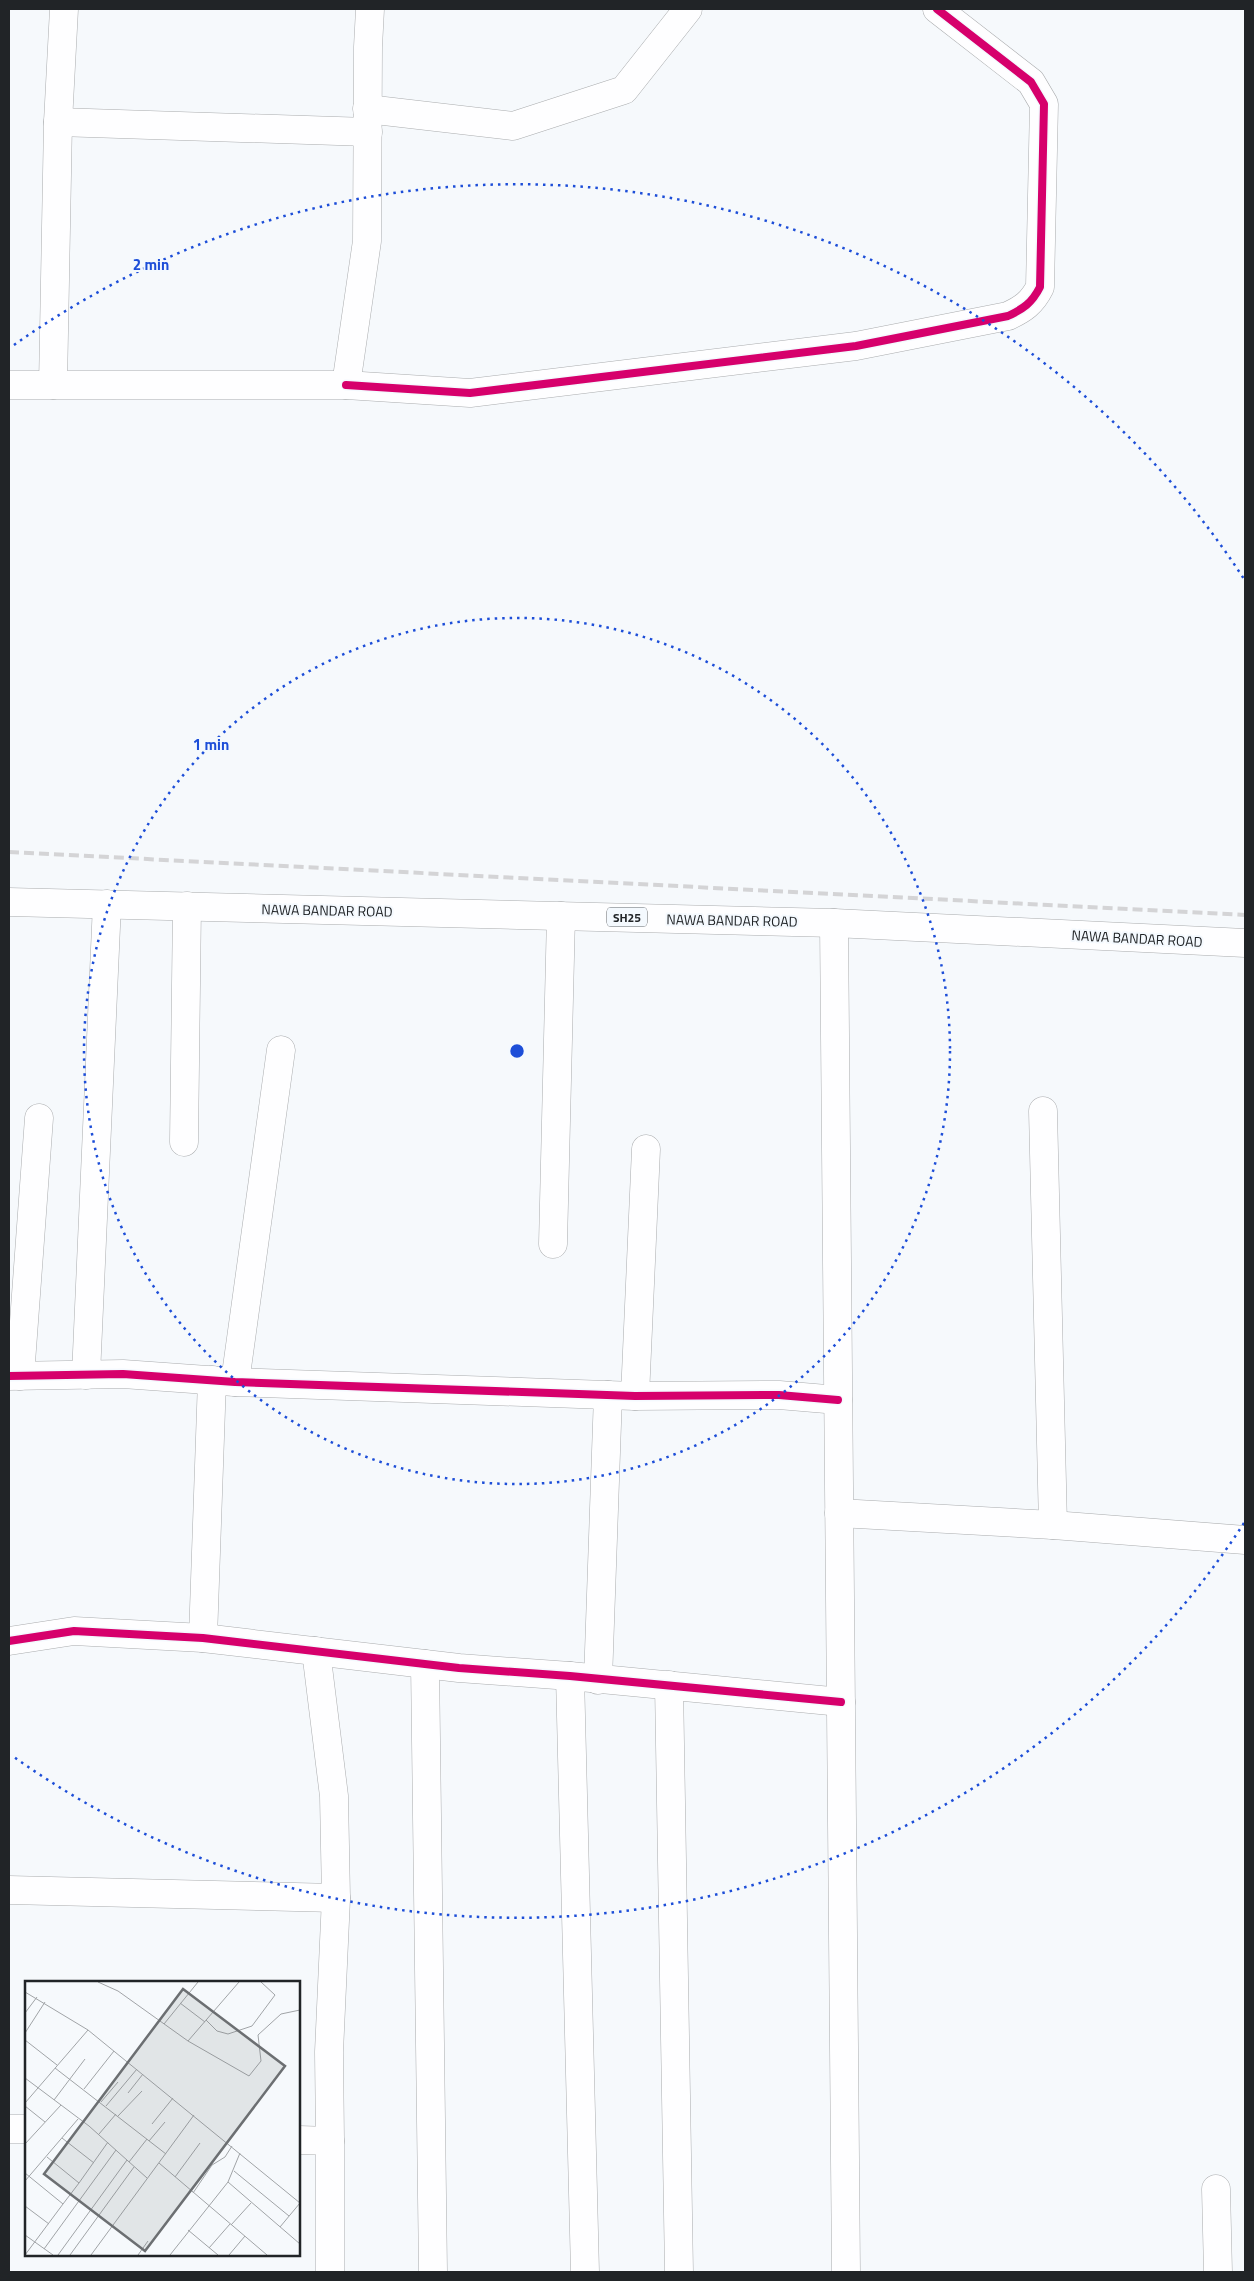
<svg xmlns="http://www.w3.org/2000/svg" width="1254" height="2281" viewBox="0 0 1254 2281" font-family="'Titillium Web',sans-serif">
	<style>
		.lines { fill: none; stroke-linecap: round; stroke-linejoin: round }
		.minor-casing { stroke: #aaacae; stroke-width: 29 }
		.major-casing { stroke: #aaacae; stroke-width: 29 }
		.minor { stroke: #fefeff; stroke-width: 28 }
		.major { stroke: #fefeff; stroke-width: 28 }
		.rail { stroke: #d4d4d6; stroke-width: 4; stroke-dasharray: 10 5; stroke-linecap: butt }
		.cycleway-casing { stroke: #f4f9fe; stroke-width: 11 }
		.cycleway { stroke: #d6006c; stroke-width: 8 }
		.ring { fill: none; stroke: #1d4ed8; stroke-width: 2.5; stroke-dasharray: 2.5 5 }
		.labels { text-anchor: middle; dominant-baseline: central; stroke-width: 4; stroke-linejoin: round; paint-order: stroke }
		.shield { fill: #f4f9fe; stroke: #606468; stroke-width: 1 }
		.shield-label { font-size: 12px; font-weight: bold; fill: #212427 }
		.street-label { font-size: 14px; fill: #212427; stroke: #f4f9fe }
		.inset-road { fill: none; stroke: #a1a4a7; stroke-width: 1 }
		.view { fill: #6c6f72; fill-opacity: 0.15; stroke: #6c6f72; stroke-width: 2.5 }
		.inset-edge { fill: none; stroke: #212427; stroke-width: 2.5 }
		.centre { fill: #1d4ed8; stroke: #f4f9fe; stroke-width: 2.5 }
		.ring-label { font-size: 15px; text-anchor: middle; font-weight: bold; fill: #1d4ed8; stroke: #f4f9fe; stroke-width: 4; stroke-linejoin: round; paint-order: stroke }
	</style>
	<rect width="100%" height="100%" fill="#f6f9fc"/>
	<g class="lines">
		<defs>
			<g id="minor">
				<polyline points="367,109 513,126 624,90 688,9"/>
				<polyline points="58,122 368,132"/>
				<polyline points="9,385 346,385 367,241 368,47 370,9"/>
				<polyline points="53,385 58,122 64,9"/>
				<path d="M 346,385 L 470,393 L 856,346 L 1008,316 C 1023,309 1032,303 1040,287 L 1044,104 L 1031,82 L 937,9"/>
				<polyline points="1043,1111 1053,1525"/>
				<polyline points="184,1142 187,906"/>
				<polyline points="553,1244 561,916"/>
				<polyline points="86,1375 107,904"/>
				<polyline points="9,1376 123,1374 235,1382 635,1396 779,1395 838,1400"/>
				<polyline points="20,1376 39,1118"/>
				<polyline points="235,1382 281,1050"/>
				<polyline points="635,1396 646,1149"/>
				<polyline points="839,1513 1053,1525 1245,1540"/>
				<polyline points="203,1638 212,1380"/>
				<polyline points="9,1641 74,1631 203,1638 459,1668 570,1676 841,1702"/>
				<polyline points="425,1664 433,2272"/>
				<polyline points="570,1676 585,2272"/>
				<polyline points="598,1680 608,1395"/>
				<polyline points="669,1685 679,2272"/>
				<polyline points="9,1890 336,1898"/>
				<polyline points="9,2129 26,2129"/>
				<polyline points="299,2140 330,2141 329,2052 336,1898 334,1796 316,1651"/>
				<polyline points="1216,2189 1218,2272"/>
				<polyline points="330,2272 330,2141"/>
			</g>
			<g id="major">
				<polyline points="9,902 834,923 1245,943"/>
				<polyline points="834,923 846,2272"/>
			</g>
		</defs>
		<use href="#minor" class="minor-casing"/>
		<use href="#major" class="major-casing"/>
		<use href="#minor" class="minor"/>
		<use href="#major" class="major"/>
		<polyline class="rail" points="9,852 1245,915"/>
		<defs>
			<g id="cycleway">
				<path d="M 346,385 L 470,393 L 856,346 L 1008,316 C 1023,309 1032,303 1040,287 L 1044,104 L 1031,82 L 937,9"/>
				<polyline points="9,1376 123,1374 235,1382 635,1396 779,1395 838,1400"/>
				<polyline points="9,1641 74,1631 203,1638 459,1668 570,1676 841,1702"/>
			</g>
		</defs>
		<use href="#cycleway" class="cycleway-casing"/>
		<use href="#cycleway" class="cycleway"/>
	</g>
	<g class="ring">
		<circle cx="517" cy="1051" r="433"/>
		<path d="M1244 1523A867 867 0 0 1 14 1757M14 345A867 867 0 0 1 1244 579"/>
	</g>
	<g class="labels">
		<rect class="shield" x="607" y="907.5" width="40" height="19" rx="4"/>
		<g class="shield-label">
			<text x="627" y="917">SH25</text>
		</g>
		<g class="street-label">
			<text transform="translate(327 910) rotate(1)">NAWA BANDAR ROAD</text>
			<text transform="translate(732 920) rotate(1)">NAWA BANDAR ROAD</text>
			<text transform="translate(1137 938) rotate(3)">NAWA BANDAR ROAD</text>
		</g>
	</g>
	<g transform="translate(25 1981)">
		<rect width="275" height="275" fill="#f6f9fc"/>
		<path class="inset-road" d="M 73,1 L 93,10 L 163,60 L 214,1M 0,11 L 63,49 L 275,222M 155,22 L 180,41M 0,32 L 12,16M 181,39 L 192,50 L 203,53 L 227,45 L 250,14 L 236,1M 139,43 L 173,1M 0,52 L 20,21M 0,59 L 32,84M 163,60 L 224,95 L 236,80 L 233,54 L 256,33 L 275,29M 30,87 L 141,173M 0,97 L 64,145 L 122,197M 59,108 L 89,70M 103,112 L 118,93M 29,119 L 60,78M 76,121 L 93,101M 0,122 L 63,49M 0,125 L 20,141M 81,125 L 112,88M 93,135 L 117,110M 127,143 L 148,117M 74,153 L 91,133M 37,157 L 69,182M 124,160 L 140,141M 0,163 L 36,124M 22,176 L 54,202 L 83,161M 104,181 L 122,158M 134,182 L 242,274M 209,190 L 264,235M 0,192 L 38,223 L 54,202M 150,196 L 175,162M 0,200 L 53,138M 203,201 L 275,263M 168,212 L 187,184 L 200,176 L 207,165M 0,225 L 24,243M 206,244 L 226,222M 255,246 L 275,222M 163,249 L 193,274M 0,254 L 28,274M 184,267 L 205,243M 19,268 L 91,169M 0,274 L 38,223M 33,274 L 102,179M 45,274 L 109,186M 66,274 L 169,134M 113,274 L 123,260M 145,274 L 203,201 L 215,172M 204,274 L 220,255"/>
		<path class="view" d="M 158,8 L 260,85 L 120,270 L 19,193 Z"/>
		<rect width="275" height="275" class="inset-edge"/>
	</g>
	<circle cx="517" cy="1051" r="8" class="centre"/>
	<g class="ring-label">
		<text x="151" y="270">2 min</text>
		<text x="211" y="750">1 min</text>
	</g>
	<rect width="1254" height="2281" fill="none" stroke="#212427" stroke-width="20"/>
</svg>
